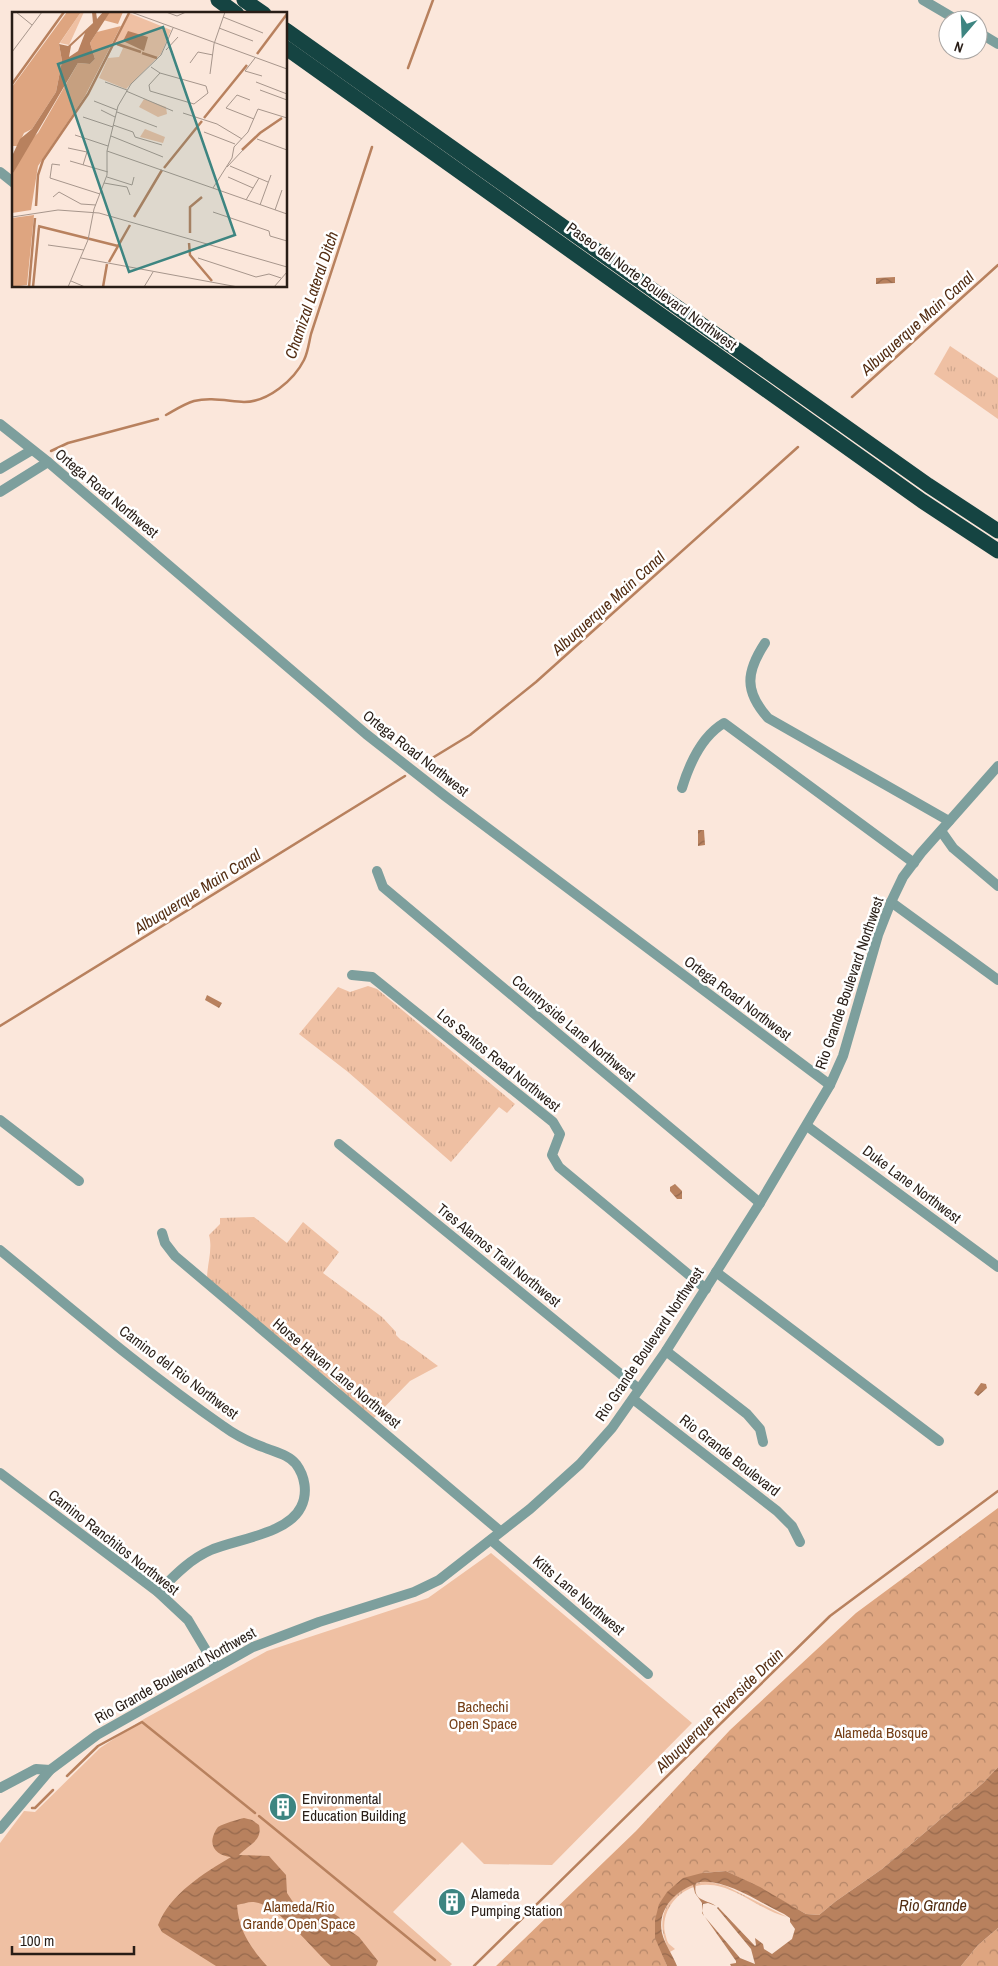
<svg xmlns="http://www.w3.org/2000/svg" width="998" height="1966" viewBox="0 0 998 1966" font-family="'Archivo Narrow',sans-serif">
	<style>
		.grass { fill: url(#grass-tufts) }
		.forest { fill: url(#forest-crowns) }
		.park { fill: #efc0a3 }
		.water { fill: url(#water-waves) }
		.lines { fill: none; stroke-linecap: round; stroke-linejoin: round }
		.stream { stroke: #b8815e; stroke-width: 2.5 }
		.minor { stroke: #7d9f9d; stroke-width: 10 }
		.highway { stroke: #154442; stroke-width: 15 }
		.labels { text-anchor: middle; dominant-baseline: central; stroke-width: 5; stroke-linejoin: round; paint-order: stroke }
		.street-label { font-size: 15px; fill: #281d16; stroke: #fff }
		.park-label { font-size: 15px; fill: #753f17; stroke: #fff }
		.poi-label { font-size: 15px; fill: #281d16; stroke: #fff; text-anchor: start }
		.water-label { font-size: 16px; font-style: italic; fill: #532d12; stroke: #fff }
		.inset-river { fill: none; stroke: #b8815e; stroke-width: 2.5 }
		.inset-road { fill: none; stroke: #a7968c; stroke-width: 1 }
		.view { fill: #3d8581; fill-opacity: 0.15; stroke: #3d8581; stroke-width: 2.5 }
		.inset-edge { fill: none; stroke: #281d16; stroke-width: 2.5 }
	</style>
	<defs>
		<pattern id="grass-tufts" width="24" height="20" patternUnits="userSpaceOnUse" patternTransform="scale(1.25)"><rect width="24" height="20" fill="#efc0a3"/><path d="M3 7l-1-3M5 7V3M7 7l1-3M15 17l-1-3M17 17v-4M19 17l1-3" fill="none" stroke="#cda58c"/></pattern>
		<pattern id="forest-crowns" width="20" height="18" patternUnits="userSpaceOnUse" patternTransform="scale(1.25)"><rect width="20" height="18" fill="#dea580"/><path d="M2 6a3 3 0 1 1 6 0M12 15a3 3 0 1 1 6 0" fill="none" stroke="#b48668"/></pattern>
		<pattern id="water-waves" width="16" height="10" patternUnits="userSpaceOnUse" patternTransform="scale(1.25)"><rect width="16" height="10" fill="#b8815e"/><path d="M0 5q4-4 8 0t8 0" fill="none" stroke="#96694d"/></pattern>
	</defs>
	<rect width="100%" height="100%" fill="#fbe7db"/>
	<g class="grass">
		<polygon points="950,346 998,378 998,419 934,374"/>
		<polygon points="368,986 377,989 515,1104 507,1113 499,1107 451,1162 348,1072 299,1034 338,987 350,992"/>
		<path d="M 254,1217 L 287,1243 L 303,1222 L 339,1252 L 323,1273 L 382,1317 L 396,1332 L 396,1335 L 401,1340 L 404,1341 L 438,1366 L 410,1381 L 372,1420 L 346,1396 L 331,1379 L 329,1380 L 207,1279 C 207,1264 213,1250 209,1235 L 220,1224 L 220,1218 Z"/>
		<path d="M 707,1881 L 726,1886 L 787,1917 C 757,1910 729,1878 696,1886 L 696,1883 Z"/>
		<path d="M 694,1884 L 694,1887 C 675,1893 661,1913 665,1933 C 666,1936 667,1942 669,1944 C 671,1946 673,1947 675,1949 L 670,1952 C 655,1923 662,1897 694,1884 Z"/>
	</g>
	<g class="forest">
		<polygon points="998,1508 998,1767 983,1783 882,1869 836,1901 819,1915 806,1914 760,1888 726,1871 702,1873 659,1904 662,1953 667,1966 496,1966 636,1831 730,1730 856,1613"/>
		<polygon points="998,1928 998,1966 961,1966 978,1945"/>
	</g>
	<polygon class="park" points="491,1553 692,1723 552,1865 484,1864 462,1842 393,1912 452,1964 450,1966 0,1966 0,1843 24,1811 35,1812 100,1748 144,1719 267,1651 428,1598"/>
	<g class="water">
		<polygon points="895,277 895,283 876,284 876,278"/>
		<polygon points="698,830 704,830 705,845 698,846"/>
		<polygon points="207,995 222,1003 219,1008 205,1000"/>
		<polygon points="675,1184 682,1191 682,1199 677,1199 670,1191 670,1187"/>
		<polygon points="981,1383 986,1384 987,1388 978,1396 974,1393"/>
		<path d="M 998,1767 L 998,1928 L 978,1945 L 961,1966 L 731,1966 L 730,1964 L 736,1963 L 736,1961 L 705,1917 L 740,1958 L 755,1964 L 751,1949 L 717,1908 L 718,1907 L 755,1946 L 756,1945 L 755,1938 L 763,1944 L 764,1949 L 772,1954 L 792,1939 L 795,1929 L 790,1922 L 790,1918 L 784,1914 C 760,1903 722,1876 696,1883 C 692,1902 707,1899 716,1906 L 708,1903 L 703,1904 L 702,1911 L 704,1916 L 702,1913 L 702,1903 L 695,1893 L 693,1885 C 674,1892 657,1911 662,1933 C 665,1945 673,1955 677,1966 L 667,1966 L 655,1938 L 655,1920 L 659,1904 L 667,1892 L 683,1878 L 702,1873 L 726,1871 L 760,1887 L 806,1914 L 819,1915 L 836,1901 L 882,1869 L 983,1783 Z"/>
		<path d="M 244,1818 L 252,1820 L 259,1825 C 263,1841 248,1845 239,1855 L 269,1856 L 286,1875 L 287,1893 L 297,1908 L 303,1910 L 320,1908 L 328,1910 L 339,1917 L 349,1930 L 359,1937 L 378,1961 L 376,1966 L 331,1966 C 313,1950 276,1902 252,1902 C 248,1902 242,1904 237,1905 C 239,1931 250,1947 267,1966 L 216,1966 L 162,1932 L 158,1925 C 171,1893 203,1874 231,1857 C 219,1856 208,1848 214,1834 C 215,1832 216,1829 218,1827 C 225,1823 236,1820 244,1818 Z"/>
	</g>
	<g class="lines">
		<g class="stream">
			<polyline points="408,68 433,0"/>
			<polyline points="852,397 998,265"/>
			<path d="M 166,415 C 175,410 184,404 194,401 C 210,397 227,401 244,402 C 268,402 294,380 304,360 C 308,352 309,342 311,334 L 372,147"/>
			<polyline points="51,451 68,443 158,419"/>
			<polyline points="424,763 470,735 536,682 798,447"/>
			<polyline points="0,1026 405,776"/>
			<polyline points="67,1776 98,1746 142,1722 255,1813"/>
			<polyline points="32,1808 35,1808 53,1790"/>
			<polyline points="259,1816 435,1960"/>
			<polyline points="474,1966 830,1616 998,1491"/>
		</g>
		<g class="minor">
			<polyline points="923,0 957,20"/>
			<polyline points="978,32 998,44"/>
			<polyline points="0,172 14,183"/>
			<polyline points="0,424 48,462 366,734 445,796 830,1085"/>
			<polyline points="0,469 32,450"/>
			<polyline points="0,492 48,462"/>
			<path d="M 765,643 C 746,672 744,691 768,718 L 949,821"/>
			<path d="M 682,788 C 689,765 702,736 724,723 L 914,863"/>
			<polyline points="941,831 953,848 998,886"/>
			<polyline points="377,871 383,887 760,1203"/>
			<polyline points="891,902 998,980"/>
			<polyline points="352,975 372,977 553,1122 560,1134 552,1155 559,1167 706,1289"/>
			<polyline points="0,1120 79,1181"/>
			<polyline points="807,1126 998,1267"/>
			<polyline points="339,1144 639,1389"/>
			<polyline points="162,1233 165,1243 175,1256 500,1531"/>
			<path d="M 0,1250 C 73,1310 145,1372 223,1426 C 234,1434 249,1442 263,1447 C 274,1452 288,1454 296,1464 C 305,1476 308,1493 301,1507 C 288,1534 237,1539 211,1550 C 190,1559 174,1576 158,1592"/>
			<polyline points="716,1272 939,1441"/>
			<polyline points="666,1351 747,1414 760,1429 763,1442"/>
			<polyline points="633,1399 777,1511 792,1526 800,1542"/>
			<polyline points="0,1473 158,1592 188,1620 216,1667"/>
			<polyline points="491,1540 648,1674"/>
			<polyline points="0,1788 36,1769 50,1770"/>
			<polyline points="0,1829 50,1770 97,1735 253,1647 319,1622 414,1592 439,1580 530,1509 580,1464 612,1428 666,1351 760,1203 830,1085 843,1056 878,935 891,902 903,877 921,853 998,766"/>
		</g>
		<g class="highway">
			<polyline points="218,0 237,14"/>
			<polyline points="244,0 264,14"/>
			<polyline points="286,30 928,485 998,531"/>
			<polyline points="286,48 922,501 998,551"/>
		</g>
	</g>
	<defs>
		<symbol id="building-disc" viewBox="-11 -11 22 22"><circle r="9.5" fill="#3d8581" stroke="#fff"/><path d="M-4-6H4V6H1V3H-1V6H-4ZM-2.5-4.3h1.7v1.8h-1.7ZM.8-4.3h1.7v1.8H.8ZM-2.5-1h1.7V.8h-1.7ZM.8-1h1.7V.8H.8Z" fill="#fff"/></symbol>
	</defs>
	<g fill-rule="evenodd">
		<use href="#building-disc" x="267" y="1791" width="32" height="32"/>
		<use href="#building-disc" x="436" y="1886" width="32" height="32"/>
	</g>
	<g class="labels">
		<g class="street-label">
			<text transform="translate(652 286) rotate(36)">Paseo del Norte Boulevard Northwest</text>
			<text transform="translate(107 493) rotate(40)">Ortega Road Northwest</text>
			<text transform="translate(416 753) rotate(38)">Ortega Road Northwest</text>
			<text transform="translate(849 983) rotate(-71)">Rio Grande Boulevard Northwest</text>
			<text transform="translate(738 998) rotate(37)">Ortega Road Northwest</text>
			<text transform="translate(574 1028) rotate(40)">Countryside Lane Northwest</text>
			<text transform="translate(499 1060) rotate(39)">Los Santos Road Northwest</text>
			<text transform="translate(912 1184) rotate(37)">Duke Lane Northwest</text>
			<text transform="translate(499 1255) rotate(39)">Tres Alamos Trail Northwest</text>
			<text transform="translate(649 1344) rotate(-56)">Rio Grande Boulevard Northwest</text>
			<text transform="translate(179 1372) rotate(37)">Camino del Rio Northwest</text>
			<text transform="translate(337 1373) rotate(40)">Horse Haven Lane Northwest</text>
			<text transform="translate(730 1455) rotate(38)">Rio Grande Boulevard</text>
			<text transform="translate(114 1542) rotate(38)">Camino Ranchitos Northwest</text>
			<text transform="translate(579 1595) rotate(40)">Kitts Lane Northwest</text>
			<text transform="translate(175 1675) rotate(-29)">Rio Grande Boulevard Northwest</text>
		</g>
		<g class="park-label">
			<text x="483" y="1706">Bachechi<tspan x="483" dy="17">Open Space</tspan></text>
			<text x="881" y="1732">Alameda Bosque</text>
			<text x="299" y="1906">Alameda/Rio<tspan x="299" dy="17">Grande Open Space</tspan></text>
		</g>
		<g class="poi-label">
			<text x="302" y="1798">Environmental<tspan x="302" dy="17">Education Building</tspan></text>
			<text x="471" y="1893">Alameda<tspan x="471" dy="17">Pumping Station</tspan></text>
		</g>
		<g class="water-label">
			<text transform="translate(311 295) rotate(-71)">Chamizal Lateral Ditch</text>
			<text transform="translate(917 323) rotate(-42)">Albuquerque Main Canal</text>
			<text transform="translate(608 603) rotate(-42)">Albuquerque Main Canal</text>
			<text transform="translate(197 891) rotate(-32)">Albuquerque Main Canal</text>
			<text transform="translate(719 1710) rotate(-44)">Albuquerque Riverside Drain</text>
			<text x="933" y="1905">Rio Grande</text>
		</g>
	</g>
	<g transform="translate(12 12)">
		<rect width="275" height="275" fill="#fbe7db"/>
		<path d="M 69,0 L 72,0 L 57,33 L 48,31 ZM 132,87 L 154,95 L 155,102 L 146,105 L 127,95 ZM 133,117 L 153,125 L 151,131 L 128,125 Z" fill="#efc0a3"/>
		<path d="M 55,0 L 69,0 L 47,32 L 50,49 L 44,80 L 20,117 L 12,121 L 6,134 L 0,134 L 0,75 ZM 98,0 L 111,0 L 106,12 L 91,8 ZM 109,14 L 73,84 L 26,154 L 19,198 L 0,201 L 0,163 L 17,129 L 26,121 L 66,51 L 78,52 L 83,47 L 78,31 L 85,20 ZM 22,203 L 15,273 L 0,275 L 0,206 Z" fill="#dea580"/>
		<path d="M 117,1 L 159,18 L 149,42 L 114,77 L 87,66 L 96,46 L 107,45 L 111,36 L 103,32 Z" fill="#efc0a3"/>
		<path d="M 80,0 L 84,0 L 85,7 L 91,0 L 98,0 L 78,31 L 83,47 L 78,52 L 66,51 L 0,163 L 0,144 L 8,127 L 20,117 L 44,80 L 50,49 L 47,32 L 56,34 L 81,11 ZM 73,21 L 66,39 L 57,45 L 59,34 ZM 116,19 L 136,25 L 132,39 L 111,29 Z" fill="#b8815e" fill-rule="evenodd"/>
		<path class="inset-river" d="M 105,32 L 129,40M 130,41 L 145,46M 245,42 L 275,2M 0,72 L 52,0M 192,106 L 235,53M 230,138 L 248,121 L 270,106M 152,156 L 190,109M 24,194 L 26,163 L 31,148 L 76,82 L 117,1M 122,205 L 150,158M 26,214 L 106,234M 178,221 L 178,195 L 190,185M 177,231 L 178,243 L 200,269M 97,250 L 118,213M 17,275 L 23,206M 21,275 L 27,215M 91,275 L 95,252"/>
		<path class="inset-road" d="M 4,0 L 20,13M 119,0 L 275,57M 154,0 L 165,4 L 174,0M 211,5 L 251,21M 207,16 L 241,29M 154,38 L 166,25M 0,40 L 30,0M 243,46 L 233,59 L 250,64M 178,51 L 186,40 L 201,43M 139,55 L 148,61 L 194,74 L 196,81 L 182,92 L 138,79 L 137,73 L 148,61M 198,62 L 202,32 L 213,0M 93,70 L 115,78M 244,70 L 275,82M 248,78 L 275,88M 114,79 L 161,99M 238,88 L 225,83 L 214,96 L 242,107M 82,89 L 105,98M 89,98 L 103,105M 105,100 L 145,115M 171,101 L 205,112 L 230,127M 71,105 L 101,115M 101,113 L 121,120 L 123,125 L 150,133M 192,120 L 223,132M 63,123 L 96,134M 99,124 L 151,145M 245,127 L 275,138M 56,136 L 75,140 L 71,153M 95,139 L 275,202M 58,149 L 96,160M 48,153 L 40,152 L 38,166 L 88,182M 218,154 L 256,170M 215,155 L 231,138M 95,165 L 120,173 L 122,165M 216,165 L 241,176M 92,171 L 115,175 L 118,183M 201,176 L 220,146 L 222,135 L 236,120 L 246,97 L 275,106M 41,185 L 47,180 L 69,192 L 84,193M 234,188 L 247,166M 248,193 L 259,163M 263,198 L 270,178M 201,200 L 257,219 L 258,224 L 275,229M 0,205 L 46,198 L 87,201 L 275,255M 36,233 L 72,238M 69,246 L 226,275M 186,246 L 244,265 L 257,262 L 269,266M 59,269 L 73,275M 56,275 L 76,228 L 82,197 L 95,163 L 95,139 L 106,94 L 119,72 L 149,43 L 161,16M 132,275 L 141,260M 262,275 L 275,260"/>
		<path class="view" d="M 151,15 L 223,223 L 117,260 L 46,52 Z"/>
		<rect width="275" height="275" class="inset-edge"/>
	</g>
	<g transform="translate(963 35) rotate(199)"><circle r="24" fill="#ffffff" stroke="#a9a5a2"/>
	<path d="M0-4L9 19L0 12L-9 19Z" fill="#3d8581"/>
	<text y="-8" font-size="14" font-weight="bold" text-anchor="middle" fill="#281d16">N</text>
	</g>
	<path d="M12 1946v8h122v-8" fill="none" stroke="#281d16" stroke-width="2.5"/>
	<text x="20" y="1946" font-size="15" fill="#281d16" stroke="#ffffff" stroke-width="4" paint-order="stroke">100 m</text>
</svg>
